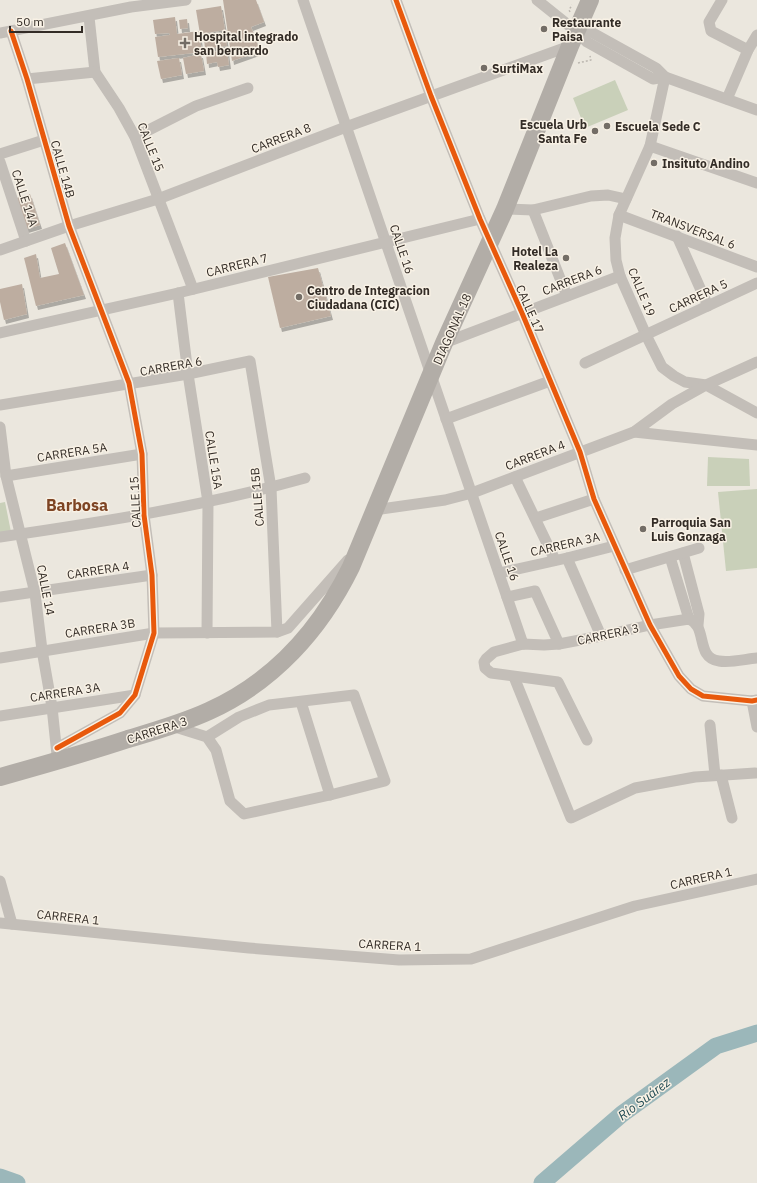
<svg xmlns="http://www.w3.org/2000/svg" width="757" height="1183" viewBox="0 0 757 1183" font-family="'IBM Plex Sans',sans-serif">
	<style>
		.green { fill: #c9d0b9 }
		.lines { fill: none; stroke-linecap: round; stroke-linejoin: round }
		.river { stroke: #9bb7ba; stroke-width: 17 }
		.building { fill: #bdada0; filter: url(#shadow) }
		.path { stroke: #bcb7b0; stroke-width: 1.5; stroke-dasharray: 2 2; stroke-linecap: butt }
		.street { stroke: #c3beb8; stroke-width: 11 }
		.primary { stroke: #b2ada7; stroke-width: 18 }
		.cycleway-casing { stroke: #f8f1e5; stroke-width: 8 }
		.cycleway { stroke: #e8590c; stroke-width: 5 }
		.poi-dot { fill: #736d66; stroke: #f8f1e5; stroke-width: 1.5 }
		.labels { text-anchor: middle; dominant-baseline: central; stroke-width: 3; stroke-linejoin: round; paint-order: stroke }
		.poi-label { font-size: 12px; font-weight: bold; fill: #332c26; stroke: #f8f1e5; text-anchor: start }
		.street-label { font-size: 12px; fill: #332c26; stroke: #f8f1e5 }
		.water-label { font-size: 13px; font-style: italic; fill: #1e4952; stroke: #f8f1e5 }
		.district-label { font-size: 16px; font-weight: bold; fill: #7e4423; stroke: #f8f1e5 }
	</style>
	<defs>
		<filter id="shadow"><feDropShadow dx="2" dy="4" stdDeviation="0" flood-color="#0004"/></filter>
	</defs>
	<rect width="100%" height="100%" fill="#ebe7de"/>
	<g class="green">
		<polygon points="615,80 628,110 585,128 573,98"/>
		<polygon points="708,457 749,459 750,486 707,486"/>
		<polygon points="757,489 757,568 726,571 718,492"/>
		<polygon points="5,502 11,532 0,534 0,503"/>
	</g>
	<g class="lines">
		<g class="river">
			<polyline points="0,1177 17,1183"/>
			<polyline points="542,1183 622,1114 716,1046 757,1033"/>
		</g>
	</g>
	<g class="building">
		<polygon points="223,0 256,0 264,22 251,27 260,51 232,61"/>
		<polygon points="221,6 225,30 200,34 196,10"/>
		<polygon points="175,17 177,34 199,31 202,52 158,57 155,37 170,35 169,33 155,34 153,20"/>
		<polygon points="187,19 188,28 180,29 179,20"/>
		<polygon points="225,34 227,46 205,49 204,38"/>
		<polygon points="227,50 229,65 218,67 217,62 207,64 206,53"/>
		<polygon points="201,54 204,71 186,74 183,58"/>
		<polygon points="179,58 182,75 161,79 157,61"/>
		<polygon points="30,194 40,225 23,230 13,199"/>
		<polygon points="65,243 84,295 36,306 24,258 36,254 40,278 59,274 51,248"/>
		<polygon points="318,268 331,316 280,328 268,277"/>
		<polygon points="22,284 27,314 4,320 0,302 0,289"/>
	</g>
	<g class="lines">
		<g class="path">
			<polyline points="570,12 569,10 572,5"/>
			<polyline points="578,63 591,60 590,56"/>
		</g>
		<g class="street">
			<polyline points="303,0 523,644"/>
			<polyline points="396,0 431,96 480,219 522,313 580,452 594,499 650,625 679,676 691,689 703,696 752,701 757,700"/>
			<polyline points="537,0 577,32 587,42 653,79 665,77"/>
			<polyline points="722,0 709,22 711,31 748,50"/>
			<polyline points="89,17 95,72 119,108 135,137 193,289"/>
			<polyline points="11,31 27,79 69,226 129,383 142,454 144,515 152,575 154,633 135,695 120,713 57,748"/>
			<polyline points="577,32 591,32 656,68 665,77 757,110"/>
			<polyline points="0,33 131,7 186,0"/>
			<polyline points="665,77 650,146 619,215 615,238 616,260 620,276 646,335 662,367 674,376 685,382 706,385 757,413"/>
			<polyline points="27,79 95,72"/>
			<polyline points="727,99 748,50 757,35"/>
			<polyline points="135,137 196,106 248,88"/>
			<polyline points="650,146 757,183"/>
			<polyline points="0,154 44,140"/>
			<polyline points="0,162 26,241"/>
			<polyline points="505,209 533,210 591,196 608,195 626,199"/>
			<polyline points="533,210 567,296"/>
			<polyline points="619,215 757,267"/>
			<polyline points="677,236 708,306"/>
			<polyline points="0,250 69,226 158,199 346,127 570,46"/>
			<polyline points="178,293 188,374 208,502 207,633"/>
			<polyline points="0,333 178,293 480,219"/>
			<polyline points="444,343 620,276"/>
			<polyline points="585,363 757,283"/>
			<polyline points="0,405 188,374 250,361 271,488 277,632"/>
			<polyline points="446,419 550,381"/>
			<polyline points="0,427 6,476 35,593 42,650 52,707 57,755"/>
			<polyline points="634,432 757,445"/>
			<polyline points="6,476 142,454"/>
			<polyline points="515,477 555,560"/>
			<polyline points="374,510 445,500 472,493 634,432 672,404 706,385 757,362"/>
			<polyline points="536,518 594,499"/>
			<path d="M 0,537 C 103,522 205,506 305,478"/>
			<polyline points="683,553 699,614 698,625"/>
			<polyline points="670,557 689,619"/>
			<polyline points="567,558 601,636"/>
			<polyline points="625,570 699,548"/>
			<polyline points="499,573 567,558 614,546"/>
			<polyline points="0,597 152,575"/>
			<polyline points="507,597 535,591 559,644"/>
			<polyline points="0,658 154,633 277,632 288,628 348,560"/>
			<polyline points="514,677 571,818 635,788 695,777 755,773"/>
			<polyline points="752,701 757,727"/>
			<polyline points="301,702 330,795"/>
			<polyline points="0,716 135,695"/>
			<polyline points="710,725 715,775"/>
			<polyline points="172,726 207,737 216,750 230,801 244,814 330,795 385,781 354,695 269,705 239,717 207,737"/>
			<path d="M 587,740 L 558,682 L 491,673 L 485,668 L 484,662 L 486,659 L 494,652 L 523,644 L 544,645 L 559,644 L 601,636 L 650,625 L 689,619 C 708,626 695,658 719,661 C 731,663 745,659 757,658"/>
			<polyline points="721,775 732,818"/>
			<polyline points="0,881 12,924"/>
			<polyline points="0,923 249,948 399,960 471,959 635,906 757,879"/>
		</g>
		<path class="primary" d="M 0,777 C 43,765 86,753 128,739 C 155,731 183,723 209,711 C 273,682 320,630 351,567 L 444,343 L 505,209 L 570,46 L 590,0"/>
		<defs>
			<g id="cycleway">
				<polyline points="396,0 431,96 480,219 522,313 580,452 594,499 650,625 679,676 691,689 703,696 752,701 757,700"/>
				<polyline points="11,31 27,79 69,226 129,383 142,454 144,515 152,575 154,633 135,695 120,713 57,748"/>
			</g>
		</defs>
		<use href="#cycleway" class="cycleway-casing"/>
		<use href="#cycleway" class="cycleway"/>
	</g>
	<g class="poi-dot">
		<circle cx="544" cy="29" r="4"/>
		<path d="M183 37h4v4h4v4h-4v4h-4v-4h-4v-4h4z"/>
		<circle cx="484" cy="68" r="4"/>
		<circle cx="607" cy="126" r="4"/>
		<circle cx="595" cy="131" r="4"/>
		<circle cx="654" cy="163" r="4"/>
		<circle cx="566" cy="258" r="4"/>
		<circle cx="299" cy="297" r="4"/>
		<circle cx="643" cy="529" r="4"/>
	</g>
	<g class="labels">
		<g class="poi-label">
			<text x="552" y="22">Restaurante<tspan x="552" dy="14">Paisa</tspan></text>
			<text x="194" y="36">Hospital integrado<tspan x="194" dy="14">san bernardo</tspan></text>
			<text x="492" y="68">SurtiMax</text>
			<text x="587" y="124" text-anchor="end">Escuela Urb<tspan x="587" dy="14">Santa Fe</tspan></text>
			<text x="615" y="126">Escuela Sede C</text>
			<text x="662" y="163">Insituto Andino</text>
			<text x="558" y="251" text-anchor="end">Hotel La<tspan x="558" dy="14">Realeza</tspan></text>
			<text x="307" y="290">Centro de Integracion<tspan x="307" dy="14">Ciudadana (CIC)</tspan></text>
			<text x="651" y="522">Parroquia San<tspan x="651" dy="14">Luis Gonzaga</tspan></text>
		</g>
		<g class="street-label">
			<text transform="translate(281 138) rotate(-21)">CARRERA 8</text>
			<text transform="translate(151 147) rotate(68)">CALLE 15</text>
			<text transform="translate(63 169) rotate(74)">CALLE 14B</text>
			<text transform="translate(25 198) rotate(72)">CALLE 14A</text>
			<text transform="translate(693 229) rotate(21)">TRANSVERSAL 6</text>
			<text transform="translate(402 249) rotate(71)">CALLE 16</text>
			<text transform="translate(237 265) rotate(-14)">CARRERA 7</text>
			<text transform="translate(572 280) rotate(-21)">CARRERA 6</text>
			<text transform="translate(642 292) rotate(67)">CALLE 19</text>
			<text transform="translate(698 296) rotate(-25)">CARRERA 5</text>
			<text transform="translate(530 309) rotate(66)">CALLE 17</text>
			<text transform="translate(452 329) rotate(-66)">DIAGONAL 18</text>
			<text transform="translate(171 366) rotate(-10)">CARRERA 6</text>
			<text transform="translate(72 452) rotate(-9)">CARRERA 5A</text>
			<text transform="translate(535 455) rotate(-21)">CARRERA 4</text>
			<text transform="translate(214 460) rotate(81)">CALLE 15A</text>
			<text transform="translate(257 497) rotate(-95)">CALLE 15B</text>
			<text transform="translate(135 502) rotate(-93)">CALLE 15</text>
			<text transform="translate(565 544) rotate(-13)">CARRERA 3A</text>
			<text transform="translate(507 556) rotate(71)">CALLE 16</text>
			<text transform="translate(98 570) rotate(-9)">CARRERA 4</text>
			<text transform="translate(46 590) rotate(79)">CALLE 14</text>
			<text transform="translate(100 628) rotate(-9)">CARRERA 3B</text>
			<text transform="translate(608 634) rotate(-12)">CARRERA 3</text>
			<text transform="translate(65 692) rotate(-9)">CARRERA 3A</text>
			<text transform="translate(157 730) rotate(-18)">CARRERA 3</text>
			<text transform="translate(701 878) rotate(-13)">CARRERA 1</text>
			<text transform="translate(68 917) rotate(6)">CARRERA 1</text>
			<text transform="translate(390 945) rotate(3)">CARRERA 1</text>
		</g>
		<g class="water-label">
			<text transform="translate(644 1099) rotate(-37)">Río Suárez</text>
		</g>
		<g class="district-label">
			<text x="77" y="505">Barbosa</text>
		</g>
	</g>
	<path d="M10 26v6h72v-6" fill="none" stroke="#332c26" stroke-width="2"/>
	<text x="16" y="26" font-size="12" fill="#332c26" stroke="#f8f1e5" stroke-width="3" paint-order="stroke">50 m</text>
</svg>
